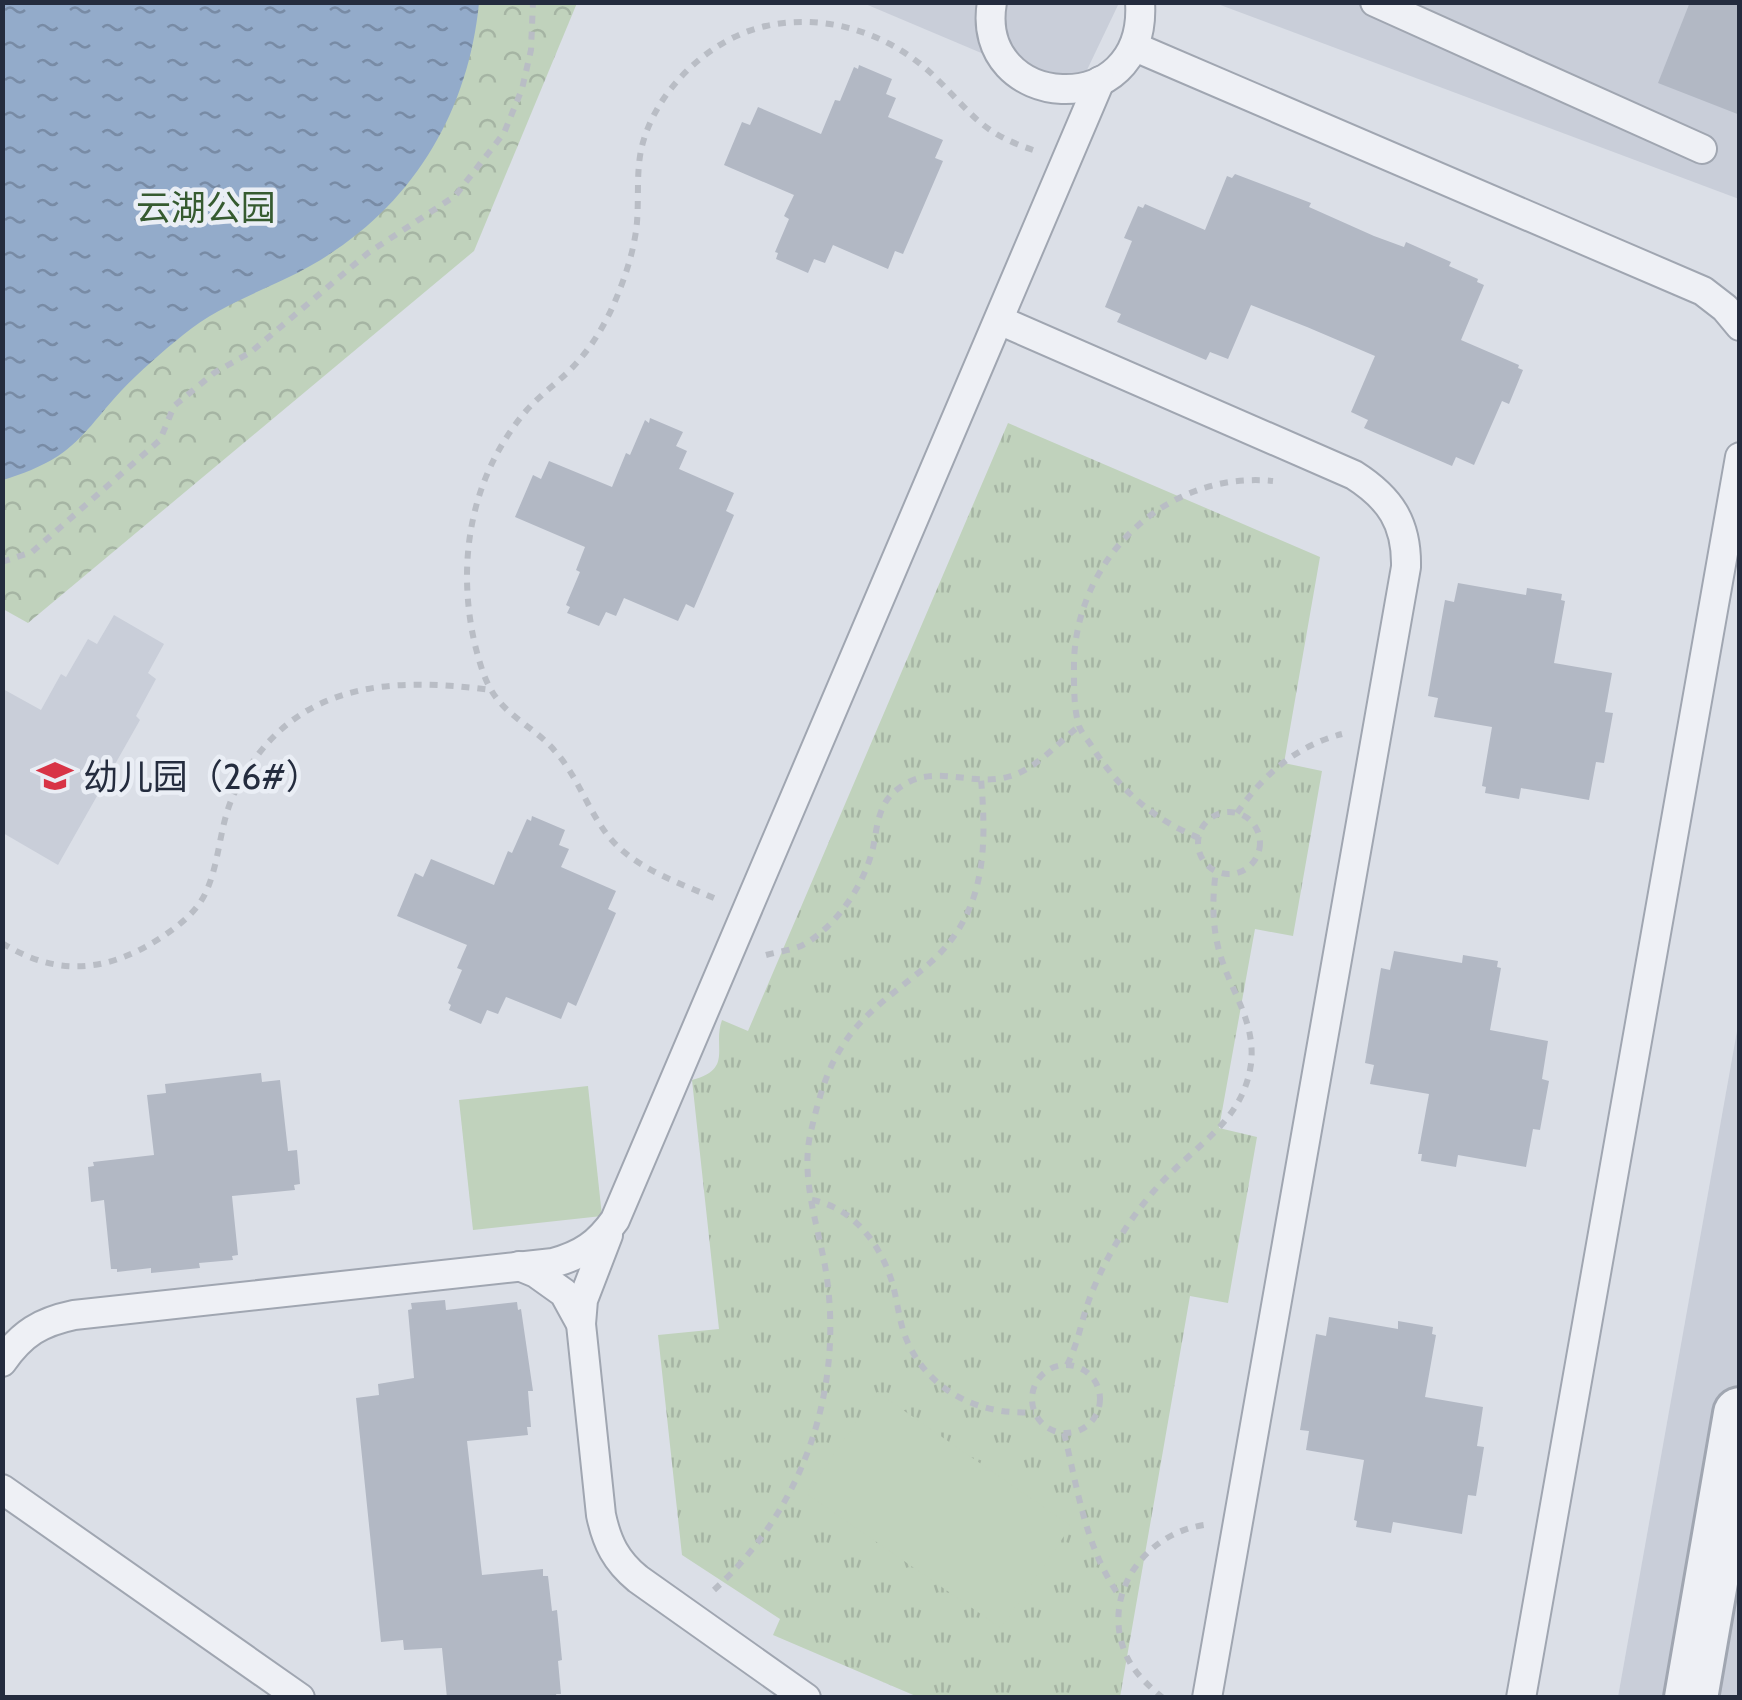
<svg xmlns="http://www.w3.org/2000/svg" width="1742" height="1700" viewBox="0 0 1742 1700" font-family="Cabin,'Noto Sans SC',sans-serif">
	<style>
		.built { fill: #c9ced9 }
		.grass { fill: url(#grass-tufts) }
		.forest { fill: url(#forest-crowns) }
		.garden { fill: #c0d2bc }
		.water { fill: url(#water-ripples) }
		.building { fill: #b2b8c4 }
		.lines { fill: none; stroke-linecap: round; stroke-linejoin: round }
		.lane-casing { stroke: #a0a6b1; stroke-width: 32 }
		.street-casing { stroke: #a0a6b1; stroke-width: 58 }
		.path { stroke: #b9bdc5; stroke-width: 6; stroke-dasharray: 8 8; stroke-linecap: butt }
		.lane { stroke: #eef0f5; stroke-width: 28 }
		.street { stroke: #eef0f5; stroke-width: 52 }
		.labels { text-anchor: middle; dominant-baseline: central; stroke-width: 9; stroke-linejoin: round; paint-order: stroke }
		.park-label { font-size: 35px; fill: #365b30; stroke: #eaeef5 }
		.poi-label { font-size: 35px; fill: #242c3e; stroke: #eaeef5; text-anchor: start }
	</style>
	<defs>
		<pattern id="grass-tufts" width="24" height="20" patternUnits="userSpaceOnUse" patternTransform="scale(2.5)"><rect width="24" height="20" fill="#c0d2bc"/><path d="M3 7l-1-3M5 7V3M7 7l1-3M15 17l-1-3M17 17v-4M19 17l1-3" fill="none" stroke="#a5b4a3"/></pattern>
		<pattern id="forest-crowns" width="20" height="18" patternUnits="userSpaceOnUse" patternTransform="scale(2.5)"><rect width="20" height="18" fill="#c0d2bc"/><path d="M2 6a3 3 0 1 1 6 0M12 15a3 3 0 1 1 6 0" fill="none" stroke="#a5b4a3"/></pattern>
		<pattern id="water-ripples" width="26" height="14" patternUnits="userSpaceOnUse" patternTransform="scale(2.5)"><rect width="26" height="14" fill="#93abca"/><path d="M2 4q2-2 4 0t4 0M15 11q2-2 4 0t4 0" fill="none" stroke="#788ba5"/></pattern>
	</defs>
	<rect width="100%" height="100%" fill="#dbdfe7"/>
	<g class="built">
		<polygon points="863,3 1119,3 1076,93"/>
		<polygon points="1215,3 1739,3 1739,199"/>
		<polygon points="114,615 164,644 148,673 156,679 136,716 140,720 58,865 3,833 3,689 41,710 61,674 66,677 88,639 97,644"/>
		<polygon points="1739,1020 1739,1697 1618,1697"/>
	</g>
	<path class="grass" d="M 1008,423 L 1320,557 L 1284,763 L 1322,771 L 1293,936 L 1255,929 L 1219,1128 L 1257,1137 L 1228,1303 L 1190,1296 L 1120,1697 L 918,1697 L 773,1635 L 780,1619 L 682,1555 L 658,1335 L 719,1329 L 692,1080 C 734,1069 712,1047 722,1020 L 748,1031 Z"/>
	<polygon class="forest" points="3,3 577,3 474,251 28,623 3,609"/>
	<g class="garden">
		<polygon points="588,1086 602,1216 473,1230 459,1100"/>
		<polygon points="877,1392 1071,1526 1001,1628 807,1494"/>
	</g>
	<path class="water" d="M 2,3 L 479,3 C 468,115 410,210 310,266 C 268,290 221,303 183,335 C 162,352 140,371 121,391 C 100,413 84,439 58,456 C 41,467 22,474 3,480 Z"/>
	<g class="building">
		<polygon points="1690,2 1740,2 1740,115 1658,83"/>
		<polygon points="859,65 892,79 886,94 896,98 888,117 943,140 935,158 943,161 903,254 895,251 888,269 833,245 825,263 814,259 808,273 776,259 778,253 775,252 789,219 784,216 794,195 724,165 742,122 750,125 758,107 821,134 835,100 840,101 854,67 858,69"/>
		<polygon points="1235,174 1311,203 1309,207 1374,236 1404,247 1406,242 1451,262 1449,266 1478,279 1477,282 1484,285 1461,340 1519,365 1518,368 1523,370 1509,404 1502,401 1474,465 1456,457 1452,466 1364,428 1368,420 1351,412 1375,356 1307,327 1251,305 1228,359 1210,352 1206,360 1117,322 1121,314 1105,307 1132,241 1124,238 1138,206 1143,208 1145,204 1205,230 1227,176 1232,178"/>
		<polygon points="650,418 683,432 676,446 687,451 679,469 734,493 726,511 734,515 694,608 686,604 678,621 624,598 616,616 606,612 599,626 567,613 570,607 566,605 580,572 576,570 585,547 515,517 533,475 541,479 549,461 612,487 626,453 630,455 645,420 649,423"/>
		<polygon points="1458,583 1526,595 1527,588 1562,594 1561,600 1565,601 1554,663 1612,673 1605,712 1613,713 1604,763 1596,762 1589,800 1521,788 1519,799 1485,793 1486,787 1482,786 1492,727 1434,717 1438,698 1428,696 1445,600 1454,602"/>
		<polygon points="532,816 565,830 559,845 569,849 561,867 616,891 608,909 616,913 576,1006 568,1002 561,1019 506,997 498,1014 487,1010 481,1024 449,1010 451,1005 448,1003 462,970 457,968 467,945 397,916 415,873 423,877 431,859 494,885 508,851 512,853 527,819 531,821"/>
		<polygon points="1394,951 1462,963 1463,955 1498,961 1497,967 1501,968 1490,1030 1548,1041 1542,1079 1549,1081 1540,1130 1533,1129 1526,1167 1458,1155 1456,1167 1421,1161 1422,1154 1418,1154 1429,1094 1370,1084 1374,1065 1365,1063 1381,968 1390,970"/>
		<polygon points="261,1073 262,1082 280,1080 288,1151 297,1150 300,1184 294,1185 295,1190 232,1196 238,1255 232,1256 233,1260 199,1263 200,1268 151,1273 151,1268 117,1272 117,1269 111,1269 104,1200 91,1202 88,1167 94,1166 93,1162 154,1155 147,1095 166,1093 165,1084"/>
		<polygon points="445,1300 446,1310 517,1302 518,1310 521,1309 533,1391 528,1391 531,1427 527,1427 528,1435 467,1441 482,1575 543,1569 543,1576 548,1576 552,1611 557,1610 562,1660 558,1661 561,1694 556,1694 557,1698 447,1698 442,1648 404,1650 403,1640 381,1642 356,1398 379,1395 378,1384 414,1378 408,1310 412,1309 411,1303"/>
		<polygon points="1329,1317 1398,1329 1398,1321 1433,1327 1432,1334 1436,1335 1425,1397 1483,1407 1477,1446 1484,1447 1476,1496 1468,1495 1462,1534 1393,1522 1391,1533 1356,1527 1357,1521 1354,1520 1364,1460 1306,1450 1309,1431 1300,1430 1316,1334 1326,1336"/>
	</g>
	<g class="lines">
		<defs>
			<g id="lane">
				<path d="M 992,2 C 973,111 1148,125 1140,2"/>
				<polyline points="1375,2 1702,149"/>
				<polyline points="1135,47 1703,291 1725,308 1740,326"/>
				<path d="M 999,320 L 1354,475 C 1390,498 1407,523 1406,567 L 1207,1698"/>
				<path d="M 519,1266 L 536,1273 L 564,1293 L 581,1324 L 601,1515 C 607,1543 616,1561 638,1579 L 806,1698"/>
				<polyline points="581,1324 583,1300 608,1235"/>
				<path d="M 2,1362 C 22,1333 41,1322 74,1315 L 553,1263 C 582,1255 598,1244 615,1220 L 1100,81"/>
				<polyline points="2,1489 300,1698"/>
				<polyline points="1521,1698 1740,457"/>
			</g>
			<polyline id="street" points="1691,1698 1740,1414"/>
		</defs>
		<use href="#lane" class="lane-casing"/>
		<use href="#street" class="street-casing"/>
		<g class="path">
			<polyline points="2,562 32,552 160,440 174,406 214,373 251,352 368,253 455,196 504,133 522,89 531,50 533,2"/>
			<circle cx="1229" cy="843" r="31"/>
			<path d="M 1237,813 C 1263,775 1296,746 1342,734"/>
			<path d="M 1199,838 C 1152,819 1118,788 1091,745 C 1087,739 1081,732 1079,726 C 1074,710 1074,689 1074,672 C 1071,564 1163,470 1273,481"/>
			<path d="M 714,898 C 677,882 631,867 606,833 C 586,806 577,775 554,750 C 538,731 513,719 498,700 C 485,684 480,664 475,645 C 456,563 470,477 526,411 C 539,396 556,384 570,370 C 591,349 607,322 618,294 C 627,272 635,246 637,222 C 639,197 636,170 642,146 C 656,90 710,38 766,26 C 828,12 894,35 938,80 C 974,116 982,133 1033,150"/>
			<path d="M 2,943 C 60,979 111,971 165,935 C 181,924 198,910 206,892 C 221,859 219,822 236,790 C 290,683 385,676 491,690"/>
			<path d="M 766,955 C 777,952 793,950 803,945 C 837,926 864,885 873,848 C 877,828 878,806 894,792 C 931,759 970,789 1011,776 C 1037,768 1058,743 1079,726"/>
			<path d="M 812,1200 C 850,1207 877,1239 890,1276 C 898,1298 898,1322 908,1343 C 931,1393 982,1416 1034,1412"/>
			<path d="M 1067,1365 C 1078,1344 1081,1322 1089,1300 C 1105,1257 1130,1217 1161,1183 C 1197,1144 1243,1121 1251,1064 C 1256,1022 1231,992 1220,954 C 1212,927 1212,899 1216,871"/>
			<circle cx="1066" cy="1399" r="34"/>
			<path d="M 1064,1433 C 1078,1490 1085,1547 1120,1597"/>
			<path d="M 714,1590 C 804,1508 846,1386 825,1266 C 817,1222 800,1176 811,1131 C 818,1102 826,1070 843,1045 C 865,1010 901,989 931,962 C 986,912 987,848 981,779"/>
			<path d="M 1163,1698 C 1149,1686 1136,1675 1127,1657 C 1099,1597 1143,1534 1204,1525"/>
		</g>
		<use href="#lane" class="lane"/>
		<use href="#street" class="street"/>
	</g>
	<defs>
		<symbol id="school-bare" viewBox="-9 -9 18 18"><path d="M0-5L7-2L0 1L-7-2ZM-4 1L0 2.5L4 1V4Q0 6-4 4Z" fill="#d83446" stroke="#eaeef5" stroke-width="2.5" paint-order="stroke"/></symbol>
	</defs>
	<g fill-rule="evenodd">
		<use href="#school-bare" x="30" y="751" width="50" height="50"/>
	</g>
	<g class="labels">
		<g class="park-label">
			<text x="206" y="207">云湖公园</text>
		</g>
		<g class="poi-label">
			<text x="83" y="776">幼儿园（26#）</text>
		</g>
	</g>
	<rect width="1742" height="1700" fill="none" stroke="#242c3e" stroke-width="10"/>
</svg>
